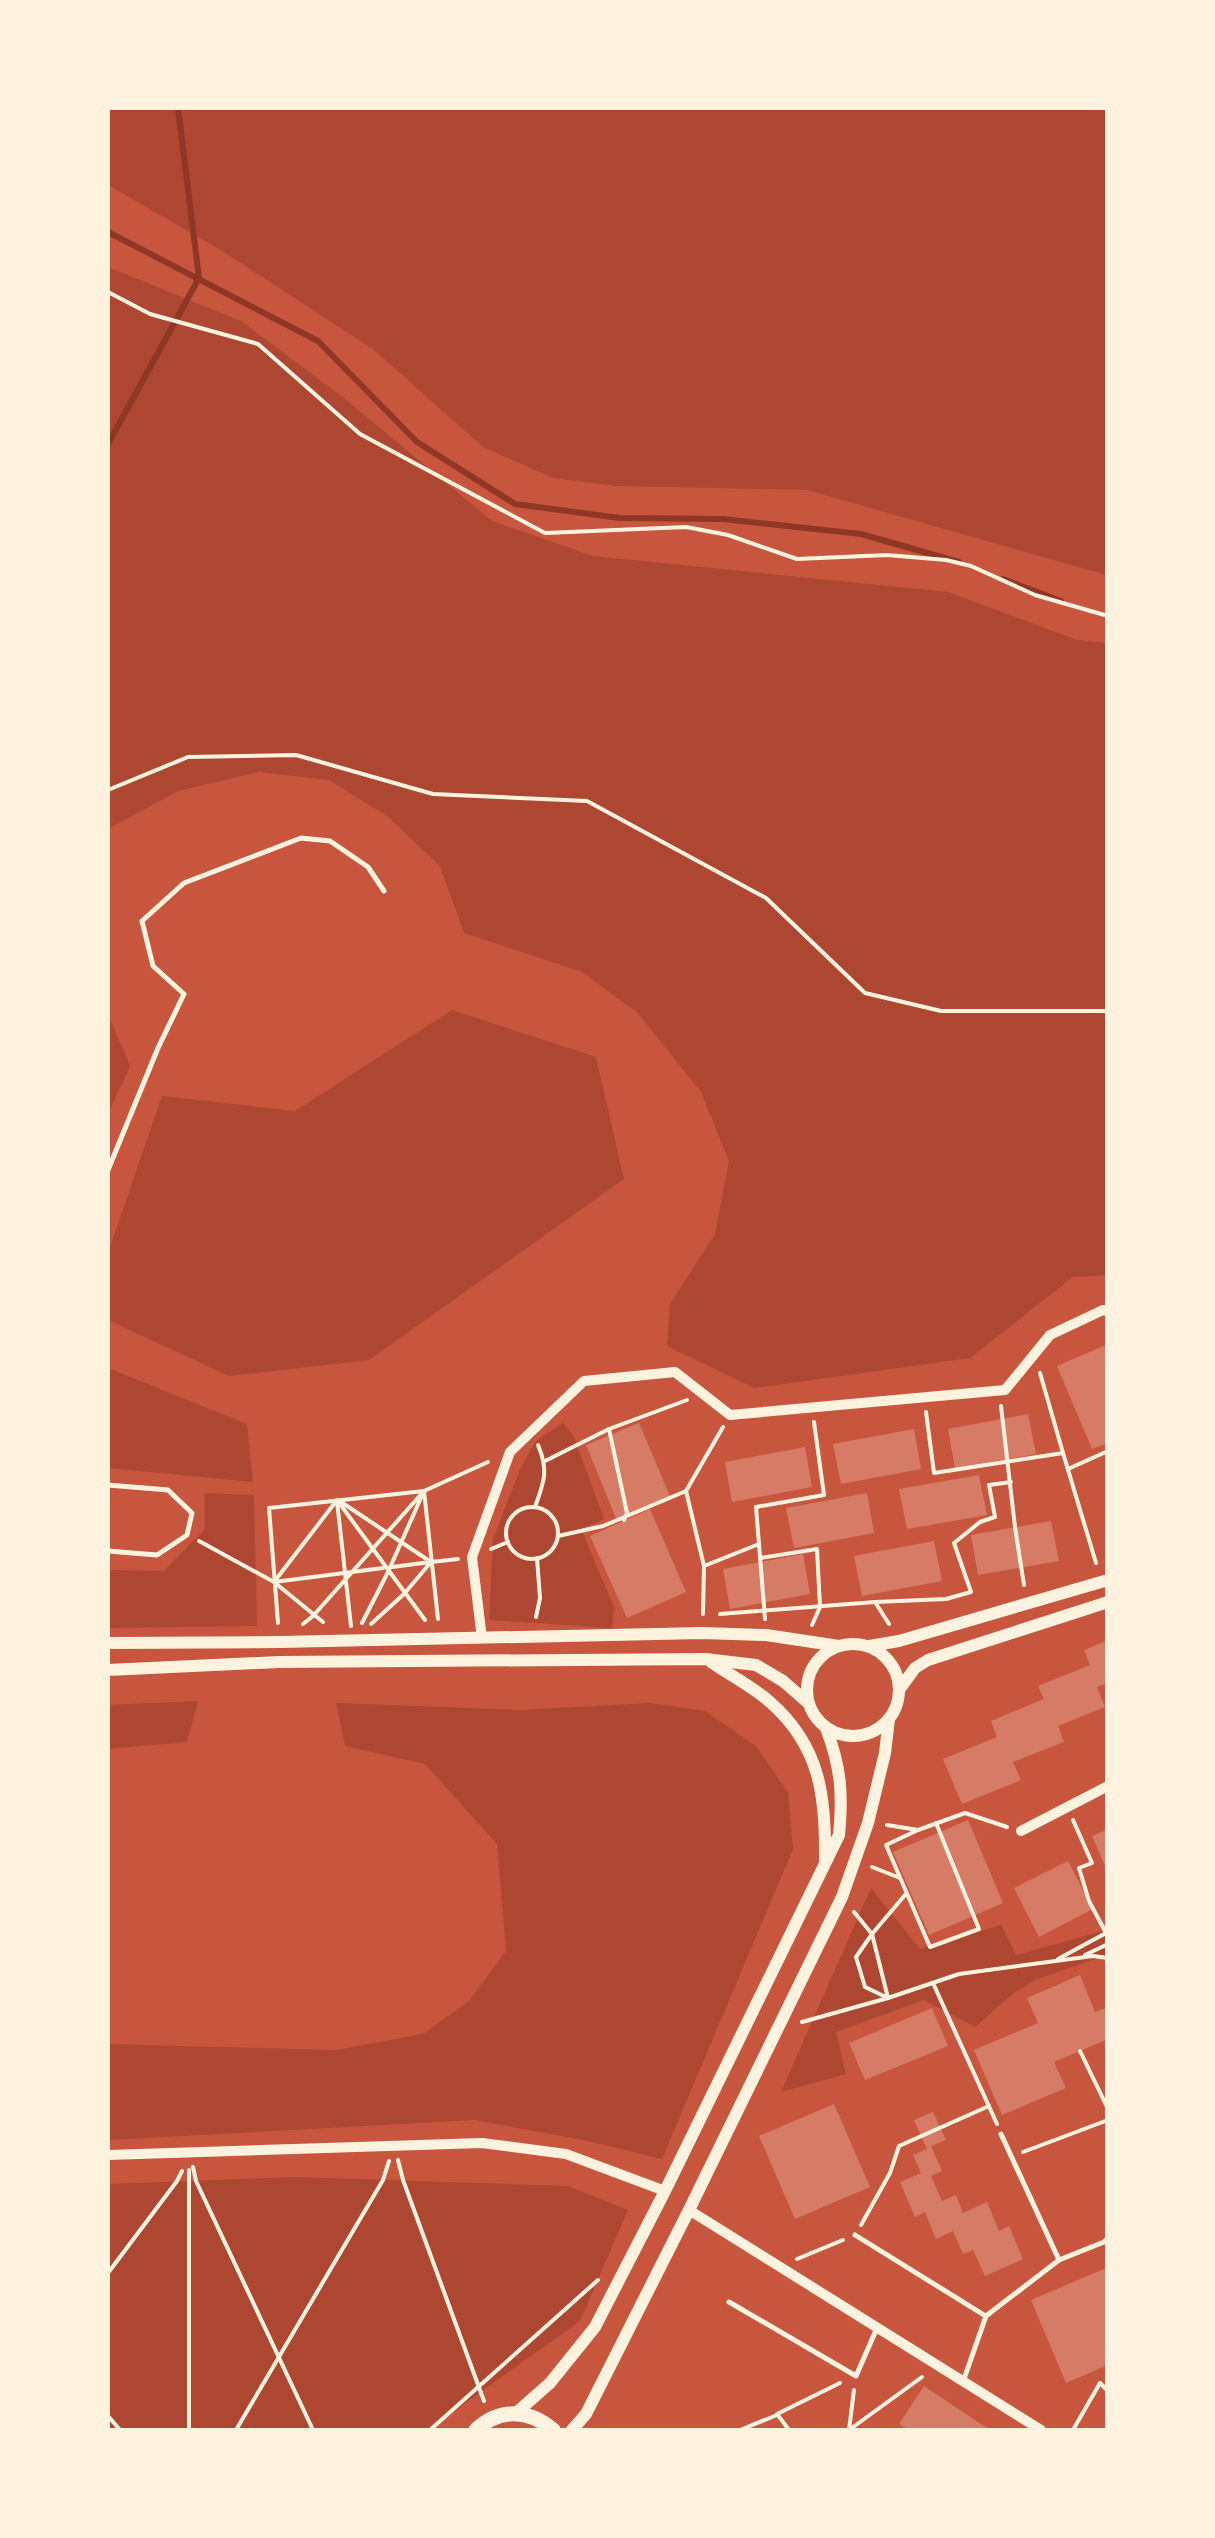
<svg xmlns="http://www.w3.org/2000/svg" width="1215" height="2538" viewBox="0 0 1215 2538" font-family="'Public Sans',sans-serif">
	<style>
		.green { fill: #ae4732 }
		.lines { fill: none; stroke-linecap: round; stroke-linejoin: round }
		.stream { stroke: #8f3625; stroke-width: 6 }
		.building { fill: #d67c66 }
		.path { stroke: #fff3e0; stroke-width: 4 }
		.service { stroke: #fff3e0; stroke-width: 5 }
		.minor { stroke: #fff3e0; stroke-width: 10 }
		.tertiary { stroke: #fff3e0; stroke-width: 12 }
		.secondary { stroke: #fff3e0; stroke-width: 15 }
	</style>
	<rect width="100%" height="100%" fill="#c8553d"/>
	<g class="green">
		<polygon points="108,108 1107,108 1107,575 807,490 616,486 553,478 483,447 373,349 219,249 108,185"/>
		<polygon points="108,267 241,321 345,399 492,521 593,556 948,592 1077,640 1107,643 1107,1275 1073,1277 970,1358 754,1388 667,1346 670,1304 715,1234 729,1161 701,1092 638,1013 582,972 464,933 440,866 387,816 329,780 259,772 178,791 108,829"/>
		<polygon points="452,1010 596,1057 624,1179 369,1360 229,1376 108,1320 108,1253 162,1096 295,1111"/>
		<polygon points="108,1014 130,1066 108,1114"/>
		<polygon points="108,1368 247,1424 253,1482 108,1468"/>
		<polygon points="563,1423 574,1437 604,1519 581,1529 614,1607 612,1628 489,1620 493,1539 521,1467 536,1441"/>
		<polygon points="204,1493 254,1495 257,1626 108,1628 108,1570 164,1571 205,1529"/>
		<polygon points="198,1701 187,1742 108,1749 108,1705"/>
		<polygon points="336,1703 520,1710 650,1703 705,1711 756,1746 788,1792 793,1849 662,2159 588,2141 475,2120 108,2140 108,2044 336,2050 423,2034 469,2001 506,1951 497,1844 425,1764 345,1746"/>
		<polygon points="871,1888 920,1949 1001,1925 1016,1955 1107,1930 1107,1959 1101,1957 1035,1980 1015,1992 975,2027 924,2000 836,2032 846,2074 781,2092"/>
		<polygon points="295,2177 568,2186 628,2210 580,2321 490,2385 430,2430 108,2430 108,2184"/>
	</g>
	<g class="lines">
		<g class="stream">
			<polyline points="108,232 318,341 417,442 515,504 620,518 723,519 861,534 959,562"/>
			<polyline points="108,444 199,278 178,108"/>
			<polyline points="1003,579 1061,601"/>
		</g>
	</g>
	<g class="building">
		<polygon points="1108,1344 1108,1443 1092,1449 1057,1366"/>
		<polygon points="1028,1414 1036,1454 955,1469 948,1429"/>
		<polygon points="639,1423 670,1496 616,1518 586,1445"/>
		<polygon points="914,1429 921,1469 841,1484 833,1444"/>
		<polygon points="805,1447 812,1487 732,1502 725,1462"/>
		<polygon points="979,1475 987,1515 907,1529 899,1489"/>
		<polygon points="867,1493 874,1533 794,1548 786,1508"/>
		<polygon points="650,1509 686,1592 627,1618 590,1536"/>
		<polygon points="1051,1521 1059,1561 978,1575 971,1535"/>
		<polygon points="934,1541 942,1581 862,1596 854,1556"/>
		<polygon points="803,1554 810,1594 730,1609 723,1569"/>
		<polygon points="1108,1640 1108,1683 1097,1687 1105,1707 1058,1726 1064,1742 1013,1762 1021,1780 962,1804 943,1759 997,1737 991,1721 1044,1699 1038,1686 1090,1665 1084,1650"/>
		<polygon points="968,1820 1003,1903 929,1935 893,1852"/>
		<polygon points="1108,1829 1108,1873 1092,1836"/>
		<polygon points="1068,1861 1093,1909 1039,1937 1014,1888"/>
		<polygon points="1080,1975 1095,2012 1108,2007 1108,2039 1054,2062 1066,2088 1002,2115 974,2050 1038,2023 1027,1998"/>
		<polygon points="932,2008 948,2046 865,2080 849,2043"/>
		<polygon points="834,2104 870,2187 795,2219 759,2136"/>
		<polygon points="933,2112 946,2140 931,2146 942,2171 931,2176 942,2201 956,2195 963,2213 987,2202 999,2231 1009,2226 1023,2259 985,2276 973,2250 963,2254 953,2231 936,2239 925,2212 915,2217 900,2182 921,2173 913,2155 927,2149 914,2120"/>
		<polygon points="1106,2268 1108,2272 1108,2365 1066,2383 1031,2300"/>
		<polygon points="924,2386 990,2430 909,2430 899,2424"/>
	</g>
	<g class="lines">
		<g class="path">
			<polyline points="108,292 150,314 258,344 360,434 545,533 686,527 728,535 797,559 887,555 946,560 971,566 1035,595 1108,616"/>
			<polyline points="108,790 188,757 296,755 433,794 587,801 766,898 865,993 941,1011 1108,1011"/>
			<polyline points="1001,1406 1015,1527 1024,1585"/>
			<polyline points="926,1412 934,1473 1063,1453 1040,1373"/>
			<polyline points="609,1429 627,1513 624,1520"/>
			<polyline points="1063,1453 1096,1563"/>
			<polyline points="545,1461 609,1429 687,1400"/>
			<polyline points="1068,1469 1108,1451"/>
			<polyline points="424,1491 488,1462"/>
			<polyline points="686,1491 704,1566 703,1614"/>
			<polyline points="337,1501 351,1626"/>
			<polyline points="341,1502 431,1562 458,1559"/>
			<path d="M 535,1507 C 544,1482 549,1471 538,1445"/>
			<circle cx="532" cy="1533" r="26"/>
			<polyline points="558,1536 603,1526 686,1491 723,1427"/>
			<polyline points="199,1541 274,1582 383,1568"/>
			<polyline points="491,1549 508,1542"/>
			<polyline points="760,1558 817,1549 820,1607 812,1625"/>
			<polyline points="704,1566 759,1544"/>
			<polyline points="720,1614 875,1602"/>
			<polyline points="536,1617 540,1598 537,1558"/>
			<polyline points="765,1619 756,1507 824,1495 814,1422"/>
			<polyline points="323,1622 274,1582 337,1500 425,1620"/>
			<polyline points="278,1623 269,1508 424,1491 438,1619"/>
			<polyline points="303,1624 313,1616 424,1491 388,1572 362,1623"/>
			<polyline points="371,1624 404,1594 431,1562 392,1567"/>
			<polyline points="889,1624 875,1602 946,1599 971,1592 954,1543 980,1522 995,1517 989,1485 1011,1482"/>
			<polyline points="887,1825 918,1830 965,1813 1007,1827"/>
			<polyline points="918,1830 886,1845 930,1947 979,1929 936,1823"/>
			<polyline points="872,1867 900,1878"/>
			<polyline points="854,1912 872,1934 888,1998"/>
			<polyline points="1085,1955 1108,1944"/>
			<polyline points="1058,1959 1106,1933 1089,1901 1079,1868 1092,1863 1073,1820"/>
			<polyline points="933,1983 997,2124"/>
			<polyline points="888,1998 865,1987 856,1957 872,1934 905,1895"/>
			<polyline points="802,2022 888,1998 959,1974 1093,1956 1108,1958"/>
			<polyline points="1080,2051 1108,2109"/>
			<polyline points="1023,2152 1108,2120"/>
			<polyline points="398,2160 403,2180 484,2401"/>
			<polyline points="193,2167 196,2181 313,2430"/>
			<polyline points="861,2225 890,2173 899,2146 989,2106"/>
			<polyline points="797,2259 843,2240"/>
			<polyline points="108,2273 177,2181 182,2171"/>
			<polyline points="1100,2383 1108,2391"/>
			<polyline points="108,2416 120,2430"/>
			<polyline points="189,2430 189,2170"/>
			<polyline points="236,2430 383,2180 389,2161"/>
			<polyline points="430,2430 598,2280"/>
			<polyline points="740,2430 777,2415"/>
			<polyline points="789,2430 777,2414 840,2383"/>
			<polyline points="849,2430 922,2377"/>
			<polyline points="849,2430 854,2390"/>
			<polyline points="1073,2430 1100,2383"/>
		</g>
		<g class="service">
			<polyline points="108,1170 158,1048 184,994 153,966 142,921 184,883 301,838 330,841 368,867 384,891"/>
			<polyline points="108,1485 168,1490 192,1513 187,1535 157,1555 108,1551"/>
			<polyline points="855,2235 984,2315"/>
			<polyline points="1059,2260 1104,2242 1108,2238"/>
			<polyline points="729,2302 856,2376 877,2328"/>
			<polyline points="964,2379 986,2316 1059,2260 1001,2134"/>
		</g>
		<g class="minor">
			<polyline points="482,1638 472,1557 510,1452 584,1381 675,1372 730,1415 1005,1390 1050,1335 1103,1310 1108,1311"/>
			<polyline points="1021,1831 1108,1786"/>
			<polyline points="108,2155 482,2143 566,2154 665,2191"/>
			<polyline points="689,2210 1041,2430"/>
		</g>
		<g class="tertiary">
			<polyline points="108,1643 280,1642 702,1633 766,1635 839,1646"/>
			<circle cx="853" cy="1690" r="46"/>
			<polyline points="869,1646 899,1641 1108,1580"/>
			<path d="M 711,1662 C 730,1675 753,1687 770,1702 C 820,1746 826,1796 825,1859"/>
			<polyline points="108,1670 279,1662 705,1659 756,1665 783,1681 807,1702"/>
			<polyline points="899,1690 915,1668 928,1660 1108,1602"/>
			<path d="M 516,2413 L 550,2383 L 595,2327 L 665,2191 L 839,1835 C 843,1794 841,1767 826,1728"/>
			<polyline points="572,2430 586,2414 689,2210 842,1897 868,1823 885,1753 889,1719"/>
		</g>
		<path class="secondary" d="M 476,2430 C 499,2408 529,2409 553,2430"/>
	</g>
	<rect width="1215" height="2538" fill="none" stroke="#fff3e0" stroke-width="220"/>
</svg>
